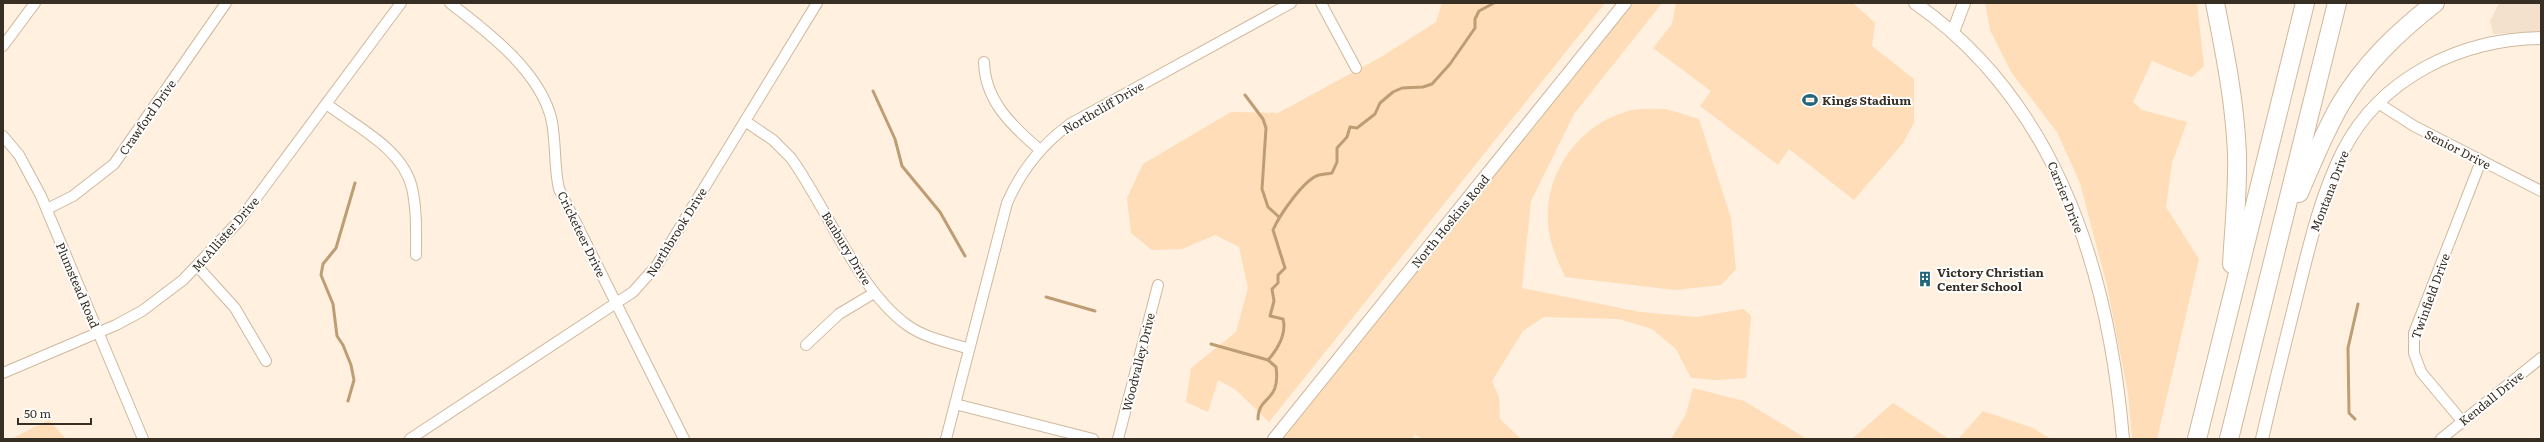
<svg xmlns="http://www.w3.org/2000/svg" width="2544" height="442" viewBox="0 0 2544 442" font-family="Literata,serif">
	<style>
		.built { fill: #f3e1cd }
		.green { fill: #feddb8 }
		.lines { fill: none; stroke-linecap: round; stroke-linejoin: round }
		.stream { stroke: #bf9d74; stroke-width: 3 }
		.minor-casing { stroke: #d0b89d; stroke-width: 12 }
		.tertiary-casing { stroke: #d0b89d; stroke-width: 14 }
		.motorway-casing { stroke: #d0b89d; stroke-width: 20 }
		.minor { stroke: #fff; stroke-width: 10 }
		.tertiary { stroke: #fff; stroke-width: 12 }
		.motorway { stroke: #fff; stroke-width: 18 }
		.labels { text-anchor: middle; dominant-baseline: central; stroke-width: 4; stroke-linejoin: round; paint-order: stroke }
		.poi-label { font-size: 12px; font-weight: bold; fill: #382f24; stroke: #fff; text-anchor: start }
		.street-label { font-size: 12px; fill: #382f24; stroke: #fff }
	</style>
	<rect width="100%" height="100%" fill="#fff0df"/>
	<polygon class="built" points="2499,3 2541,3 2541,31 2493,34 2490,21"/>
	<g class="green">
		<polygon points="1442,3 1605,3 1269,422 1236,390 1218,380 1208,412 1186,402 1191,368 1236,332 1248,288 1239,247 1215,235 1182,249 1152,250 1131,233 1127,198 1143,164 1231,112 1278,113 1381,57 1436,22"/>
		<polygon points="1630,3 1662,3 1574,114 1531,201 1522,288 1640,312 1696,317 1744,309 1751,316 1746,378 1717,380 1691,378 1676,349 1652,329 1619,319 1544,317 1523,331 1492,381 1499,397 1500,419 1521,439 1422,439 1415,435 1412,439 1282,439"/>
		<polygon points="1676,3 1853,3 1875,23 1872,46 1914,79 1914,123 1903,143 1854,200 1789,149 1778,165 1700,106 1711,91 1653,48 1672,24"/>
		<polygon points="1985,3 2197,3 2204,66 2192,77 2152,61 2133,102 2142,110 2187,122 2172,163 2166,207 2199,259 2157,439 2132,439 2128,393 2107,286 2080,183 2057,132 2011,72 1990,30"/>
		<path d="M 1666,109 L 1699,119 L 1731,218 L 1736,269 L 1721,285 L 1675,290 L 1565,277 C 1559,264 1553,251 1550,237 C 1538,182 1576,122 1633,110 C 1644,108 1655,109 1666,109 Z"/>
		<polygon points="1693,388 1744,401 1807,439 1671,439 1686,414"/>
		<polygon points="1893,403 1949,439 1887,439 1882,437 1880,439 1852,439"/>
		<polygon points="1983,411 2033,428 2051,439 1958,439"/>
		<polygon points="49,420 66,439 11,439"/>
	</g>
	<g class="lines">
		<g class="stream">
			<polyline points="873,91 895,139 902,166 940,212 965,256"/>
			<polyline points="1245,95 1263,119 1266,128 1262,189 1268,207 1279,217"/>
			<polyline points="1046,297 1095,311"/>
			<path d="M 1211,344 L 1268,360 L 1276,367 C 1281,403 1258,395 1258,419"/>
			<path d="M 1268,360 C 1277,350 1287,334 1283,319 L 1270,316 L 1274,301 L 1272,289 L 1278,283 L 1278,275 L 1285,268 L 1273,230 C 1279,216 1304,179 1319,175 C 1323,174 1328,174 1332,173 L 1337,162 L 1337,148 L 1347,137 L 1350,127 L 1357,128 L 1375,114 L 1380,103 L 1393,92 L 1402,88 L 1423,87 L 1432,84 L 1450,64 L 1475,28 L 1475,19 L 1479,11 L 1494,3"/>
			<polyline points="348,401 354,380 351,365 343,345 337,336 333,304 321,275 323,264 336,248 355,183"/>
			<polyline points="2355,419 2349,413 2348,348 2358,304"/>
		</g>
		<defs>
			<g id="minor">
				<path d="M 450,3 C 488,32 542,73 552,122 C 556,144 554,167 559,189 L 684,439"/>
				<polyline points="1321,3 1356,68"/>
				<polyline points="3,46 35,3"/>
				<path d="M 984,62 C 985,101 1012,126 1040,150"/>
				<polyline points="2378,103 2414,126 2541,191"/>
				<path d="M 328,105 C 358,128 403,149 412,188 C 417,210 416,233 416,255"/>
				<path d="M 745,121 L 773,140 L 791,158 C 827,208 858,290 907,325 C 925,338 948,342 969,349"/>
				<polyline points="3,136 19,155 41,196 143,439"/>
				<polyline points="47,209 73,196 114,164 226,3"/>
				<polyline points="197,266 235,308 266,361"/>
				<polyline points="806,345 839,314 874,293"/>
				<polyline points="3,373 116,325 142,311 183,280 239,221 401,3"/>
				<polyline points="955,404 1093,439"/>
				<polyline points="2462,421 2421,372 2414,353 2414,333 2481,161"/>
				<polyline points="410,439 616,303 633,292 657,265 817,3"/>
				<path d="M 946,439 L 1007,203 C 1021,171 1041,145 1070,124 L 1291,3"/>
				<polyline points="1118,439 1158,285"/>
				<polyline points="2441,439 2541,358"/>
			</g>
			<g id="tertiary">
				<path d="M 1915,3 C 2057,102 2109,273 2123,439"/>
				<polyline points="1953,32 1964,3"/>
				<polyline points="1274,439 1625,3"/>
				<path d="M 2262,439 C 2273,391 2285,343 2297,295 C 2309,246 2321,195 2343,151 C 2381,77 2461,39 2541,38"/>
			</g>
			<g id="motorway">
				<path d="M 2215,3 C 2225,53 2235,103 2237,154 C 2238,191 2234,228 2232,264"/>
				<path d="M 2299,193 C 2312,163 2324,133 2340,105 C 2364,64 2398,32 2435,3"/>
				<polyline points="2197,439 2305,3"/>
				<polyline points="2229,439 2337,3"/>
			</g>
		</defs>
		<use href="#minor" class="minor-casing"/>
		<use href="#tertiary" class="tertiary-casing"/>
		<use href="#motorway" class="motorway-casing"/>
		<use href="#minor" class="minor"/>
		<use href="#tertiary" class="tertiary"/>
		<use href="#motorway" class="motorway"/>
	</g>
	<defs>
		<symbol id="stadium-bare" viewBox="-9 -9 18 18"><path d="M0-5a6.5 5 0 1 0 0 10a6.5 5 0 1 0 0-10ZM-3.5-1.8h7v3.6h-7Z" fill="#226578" stroke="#fff" stroke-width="2.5" paint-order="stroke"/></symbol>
		<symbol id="building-bare" viewBox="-9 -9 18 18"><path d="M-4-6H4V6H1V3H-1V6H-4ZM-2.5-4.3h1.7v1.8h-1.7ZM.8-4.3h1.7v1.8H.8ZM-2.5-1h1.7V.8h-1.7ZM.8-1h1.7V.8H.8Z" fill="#226578" stroke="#fff" stroke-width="2.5" paint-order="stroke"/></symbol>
	</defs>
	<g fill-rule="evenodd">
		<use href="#stadium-bare" x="1799" y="89" width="22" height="22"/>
		<use href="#building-bare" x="1914" y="268" width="22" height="22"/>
	</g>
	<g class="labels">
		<g class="poi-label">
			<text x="1822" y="100">Kings Stadium</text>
			<text x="1937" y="272">Victory Christian<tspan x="1937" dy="14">Center School</tspan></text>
		</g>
		<g class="street-label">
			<text transform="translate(1103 107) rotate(-30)">Northcliff Drive</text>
			<text transform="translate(147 117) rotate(-55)">Crawford Drive</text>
			<text transform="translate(2458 149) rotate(27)">Senior Drive</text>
			<text transform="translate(2329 191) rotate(-69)">Montana Drive</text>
			<text transform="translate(2066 197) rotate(68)">Carrier Drive</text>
			<text transform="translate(1450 221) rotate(-51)">North Hoskins Road</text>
			<text transform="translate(676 232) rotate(-58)">Northbrook Drive</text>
			<text transform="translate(225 234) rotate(-49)">McAllister Drive</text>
			<text transform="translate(582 234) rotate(64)">Cricketeer Drive</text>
			<text transform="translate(847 248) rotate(59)">Banbury Drive</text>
			<text transform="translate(78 285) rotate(67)">Plumstead Road</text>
			<text transform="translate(2430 296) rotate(-70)">Twinfield Drive</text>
			<text transform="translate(1138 362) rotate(-76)">Woodvalley Drive</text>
			<text transform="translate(2491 398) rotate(-39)">Kendall Drive</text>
		</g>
	</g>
	<rect width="2544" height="442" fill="none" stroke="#382f24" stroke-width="8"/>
	<path d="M18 418v6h73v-6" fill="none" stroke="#382f24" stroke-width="2"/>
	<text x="24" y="418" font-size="12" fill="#382f24" stroke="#ffffff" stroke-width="3" paint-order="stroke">50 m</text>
</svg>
